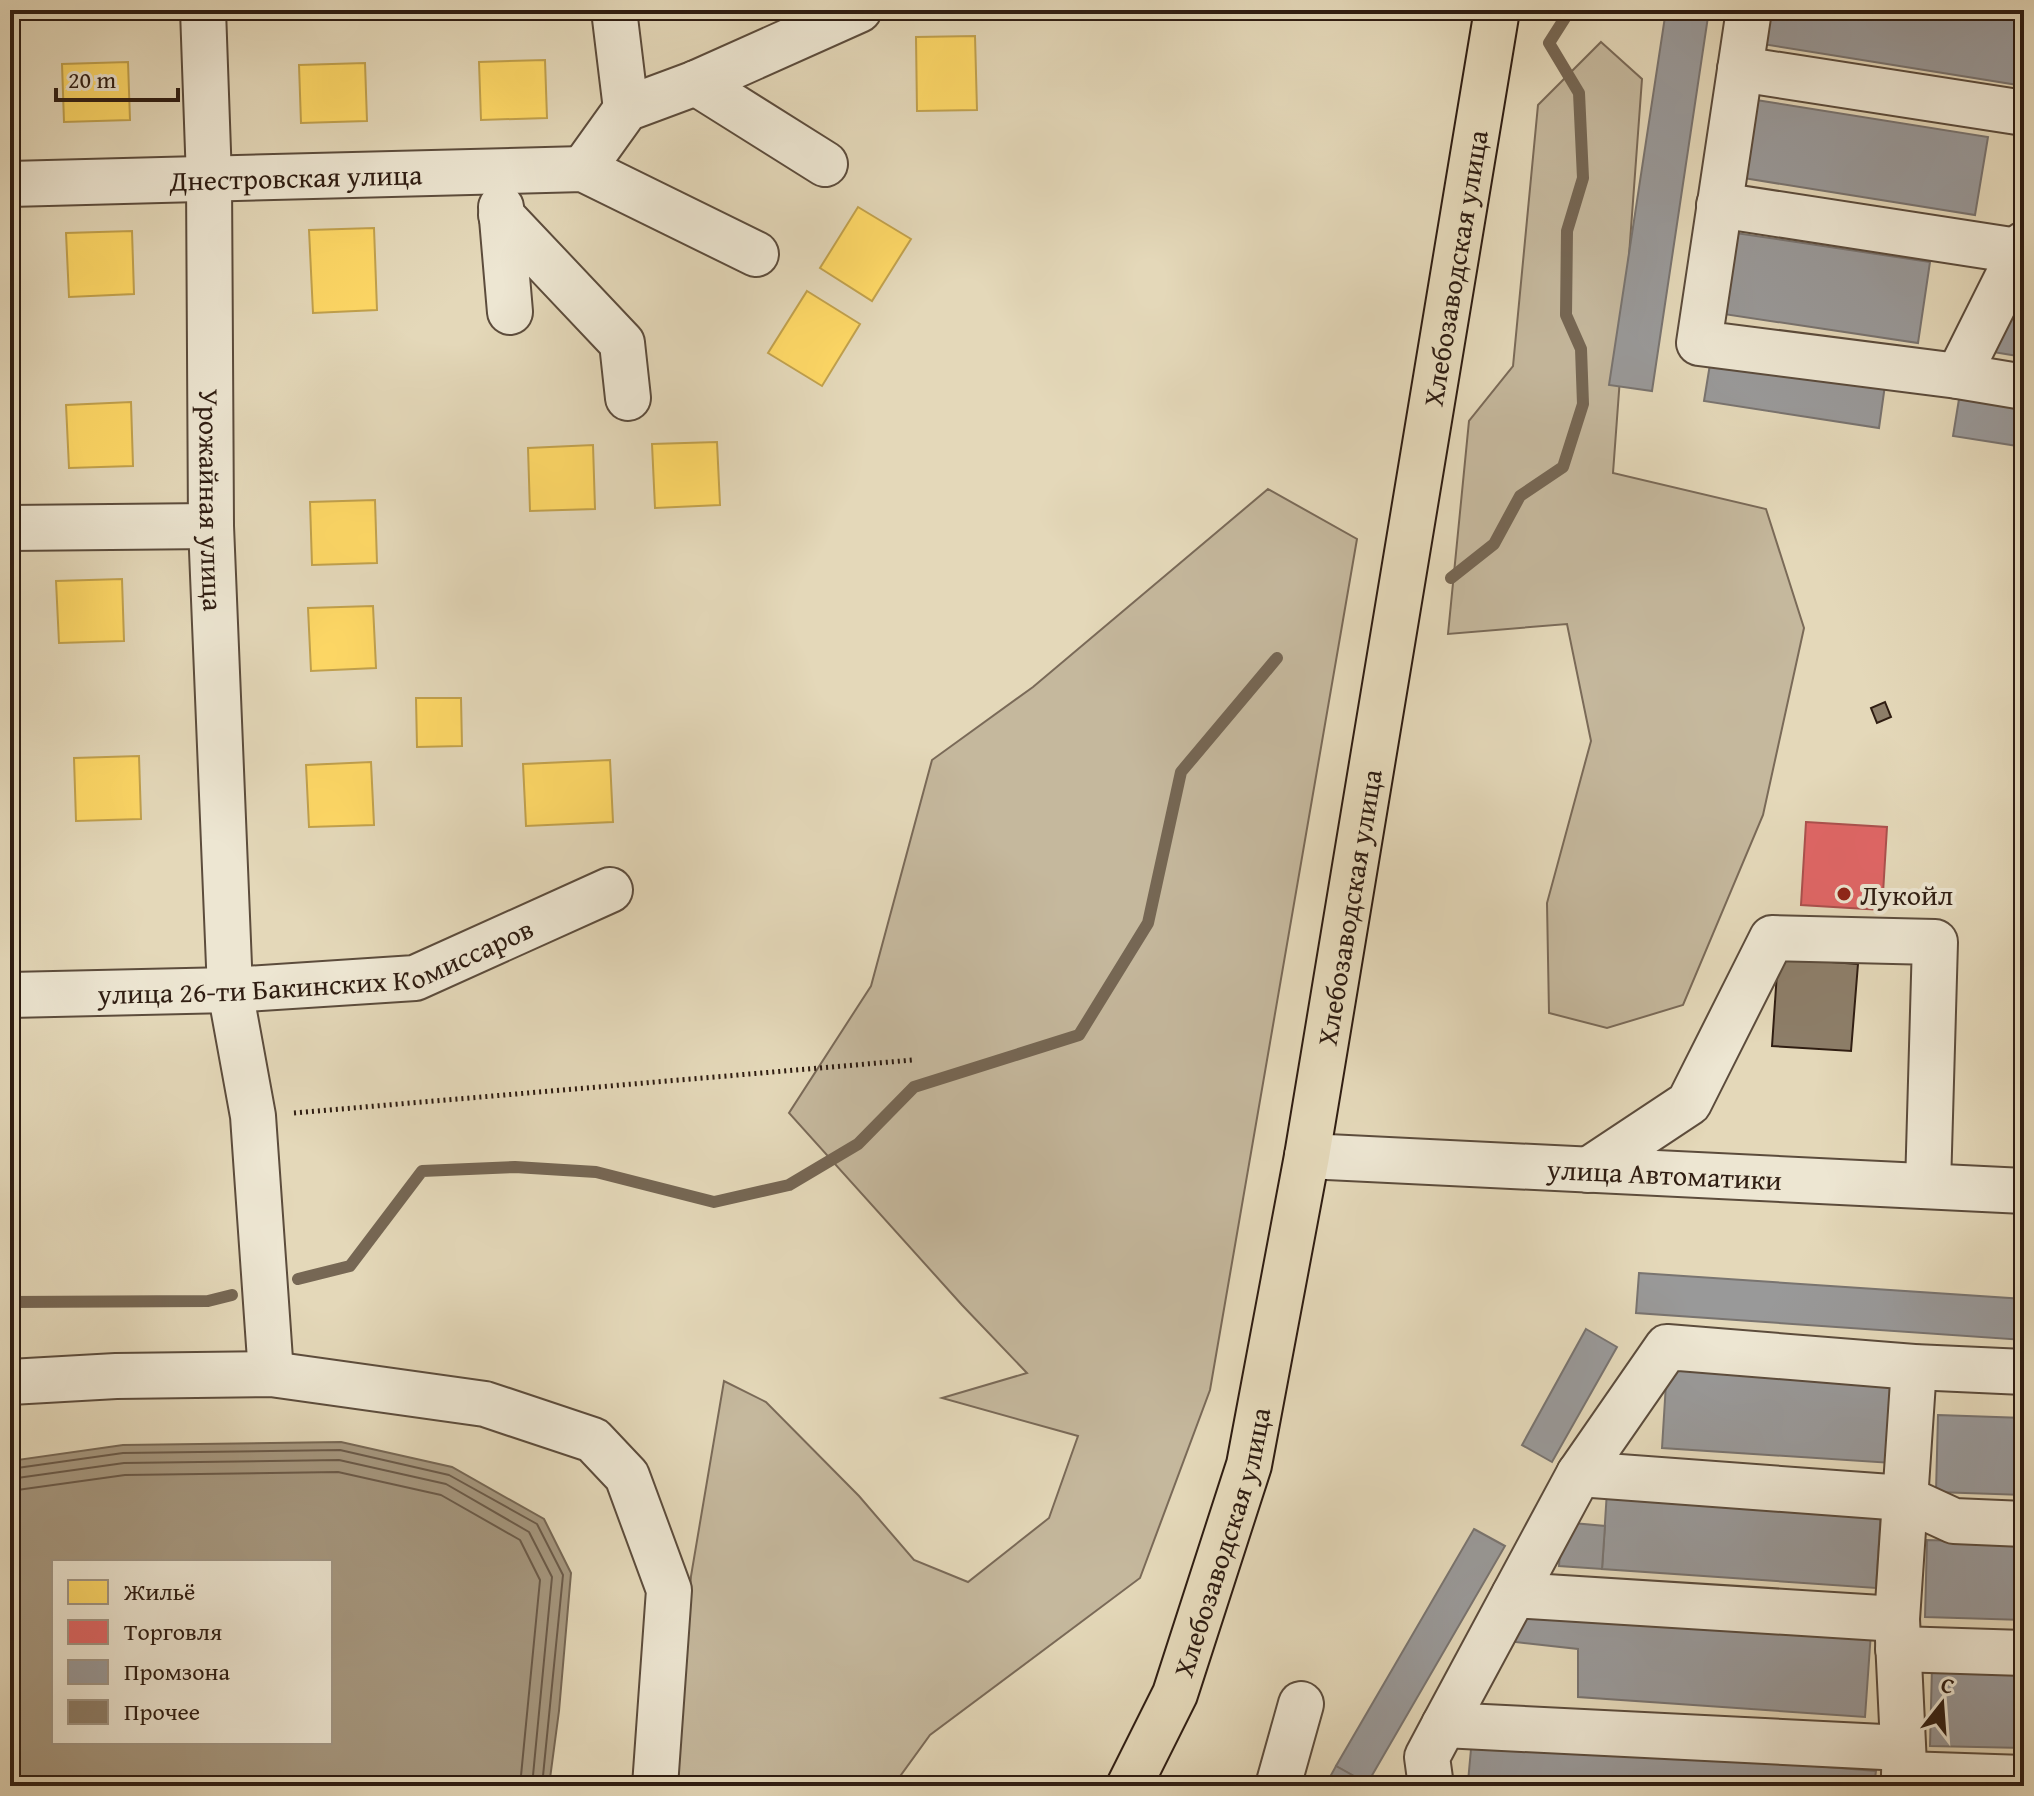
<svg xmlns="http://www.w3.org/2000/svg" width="2034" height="1796" viewBox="0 0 2034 1796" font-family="'Gentium Book Plus',serif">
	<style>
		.green { fill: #c5b89d; stroke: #7a6a58; stroke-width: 2 }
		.water { fill: #a69880; stroke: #766754; stroke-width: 2; fill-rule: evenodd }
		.homes { fill: #ffd966; stroke: #c1a14d; stroke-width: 2 }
		.shops { fill: #e06666; stroke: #ab504d; stroke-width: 2 }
		.industry { fill: #999; stroke: #797470; stroke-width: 2 }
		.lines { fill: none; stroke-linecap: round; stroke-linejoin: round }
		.shore { stroke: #6a5a49; stroke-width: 2 }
		.stream { stroke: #766754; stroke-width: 12 }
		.building { fill: #8d7e69; stroke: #2f1d12; stroke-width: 2 }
		.minor-casing { stroke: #5c4c3c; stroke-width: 48 }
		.major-casing { stroke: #2f1d12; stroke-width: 48 }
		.path { stroke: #2f1d12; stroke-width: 5; stroke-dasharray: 2 4; stroke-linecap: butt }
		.minor { stroke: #ede6d2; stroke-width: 44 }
		.major { stroke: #e4d8b9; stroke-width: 44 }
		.poi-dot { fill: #8f2418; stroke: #ede6d2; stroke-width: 3 }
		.labels { text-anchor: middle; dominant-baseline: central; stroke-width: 8; stroke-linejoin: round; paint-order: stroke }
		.street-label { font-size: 28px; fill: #2f1d12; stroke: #ede6d2 }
		.poi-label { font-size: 28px; fill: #2f1d12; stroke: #ede6d2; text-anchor: start }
	</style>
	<rect width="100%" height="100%" fill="#e4d8b9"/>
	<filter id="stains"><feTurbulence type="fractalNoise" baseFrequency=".0025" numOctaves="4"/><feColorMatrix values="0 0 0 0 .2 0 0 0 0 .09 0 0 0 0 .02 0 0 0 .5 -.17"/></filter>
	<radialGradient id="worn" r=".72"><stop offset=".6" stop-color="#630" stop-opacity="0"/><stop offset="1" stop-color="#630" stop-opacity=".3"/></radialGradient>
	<g class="green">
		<polygon points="1601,42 1642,79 1613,473 1766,509 1804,628 1763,815 1683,1005 1607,1028 1549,1013 1547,903 1591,741 1567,624 1448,634 1469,421 1513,366 1538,105"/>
		<polygon points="1268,489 1357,539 1210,1390 1140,1578 930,1735 893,1786 674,1786 691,1576 724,1381 766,1402 859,1496 914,1560 968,1582 1049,1518 1078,1436 942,1398 1027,1373 962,1305 789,1113 871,986 932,760 1033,687"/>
	</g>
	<path class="water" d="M 341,1442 L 452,1467 L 544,1519 L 571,1573 L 559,1711 L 549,1786 L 10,1786 L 10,1461 L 123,1445 ZM 54,1562 L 330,1562 L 330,1742 L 54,1742 Z"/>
	<g class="homes">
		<polygon points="975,36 977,110 917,111 916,37"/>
		<polygon points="545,60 547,118 481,120 479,62"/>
		<polygon points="128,62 130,120 64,122 62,64"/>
		<polygon points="365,63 367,121 301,123 299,65"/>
		<polygon points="858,207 911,239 872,301 820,268"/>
		<polygon points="374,228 377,310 313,313 309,230"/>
		<polygon points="132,231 134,294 69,297 66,233"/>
		<polygon points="807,291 860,324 822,386 768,353"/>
		<polygon points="131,402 133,466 69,468 66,405"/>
		<polygon points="717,442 720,505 655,508 652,444"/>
		<polygon points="593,445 595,509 530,511 528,448"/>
		<polygon points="375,500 377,563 312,565 310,502"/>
		<polygon points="122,579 124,641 59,643 56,581"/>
		<polygon points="373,606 376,668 311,671 308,608"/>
		<polygon points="416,698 461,698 462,746 417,747"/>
		<polygon points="139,756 141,819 76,821 74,758"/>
		<polygon points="610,760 613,822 526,826 523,764"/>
		<polygon points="371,762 374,825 309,827 306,765"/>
	</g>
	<polygon class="shops" points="1806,822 1887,827 1882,910 1801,905"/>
	<g class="industry">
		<polygon points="1666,10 1709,10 1652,391 1609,385"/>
		<polygon points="1761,10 2024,10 2024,86 1756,43"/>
		<polygon points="1750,99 1988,137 1975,215 1737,177"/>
		<polygon points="1729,232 1930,262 1918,343 1717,313"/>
		<polygon points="2024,274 2024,357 1993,352"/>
		<polygon points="1711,358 1885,385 1879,428 1704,401"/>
		<polygon points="1960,393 2024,404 2024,447 1953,436"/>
		<polygon points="1639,1273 2024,1299 2024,1340 1636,1313"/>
		<polygon points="1586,1329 1617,1347 1552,1462 1522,1445"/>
		<polygon points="1667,1367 1897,1382 1892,1463 1662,1448"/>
		<polygon points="1938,1415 2024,1418 2024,1495 1936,1492"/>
		<polygon points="1607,1491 1881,1510 1876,1588 1602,1569"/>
		<polygon points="1562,1522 1605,1526 1602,1569 1559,1566"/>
		<polygon points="1474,1529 1505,1546 1367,1784 1336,1766"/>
		<polygon points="1927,1540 2024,1543 2024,1620 1925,1617"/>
		<polygon points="1534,1603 1871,1632 1865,1717 1578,1697 1578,1649 1507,1641"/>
		<polygon points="1932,1667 2024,1669 2024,1748 1930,1746"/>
		<polygon points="1472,1738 1876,1771 1874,1786 1519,1786 1468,1782"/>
		<polygon points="1336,1766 1372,1786 1325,1786"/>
	</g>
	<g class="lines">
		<g class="shore">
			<polyline points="10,1469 123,1453 340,1450 449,1475 537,1524 563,1575 542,1786"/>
			<polyline points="10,1479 124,1463 339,1460 446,1484 529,1532 552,1577 532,1786"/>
			<polyline points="10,1491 125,1475 338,1472 441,1495 520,1540 540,1580 520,1786"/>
		</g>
		<g class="stream">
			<polyline points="1451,578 1494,544 1520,496 1563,467 1583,404 1581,349 1566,315 1567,231 1583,178 1579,93 1549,43 1570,10"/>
			<polyline points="298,1279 350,1266 422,1171 515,1167 596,1172 714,1202 789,1185 858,1144 914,1087 1079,1035 1148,923 1181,772 1277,658"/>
			<polyline points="10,1302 208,1301 232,1295"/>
		</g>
	</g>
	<g class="building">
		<polygon points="1885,702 1891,717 1877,723 1871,708"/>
		<polygon points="1778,958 1858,964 1851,1051 1772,1046"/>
	</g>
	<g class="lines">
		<defs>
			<g id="minor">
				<path id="s1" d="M 203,10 L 209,179 L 211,526 L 230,990 L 253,1116 L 271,1374"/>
				<polyline points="614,10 626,109"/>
				<polyline points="1749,10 1699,343 1958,376 2024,387"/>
				<polyline points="1740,69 2024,113"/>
				<polyline points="696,83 825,164"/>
				<polyline points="583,169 626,109 696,83 859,10"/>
				<path id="s2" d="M 10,184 L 583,169 L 756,254"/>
				<polyline points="1719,205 2024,252"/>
				<polyline points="501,207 510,312"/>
				<polyline points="501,215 622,343 628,398"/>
				<polyline points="1958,376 2024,244"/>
				<polyline points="10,528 211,526"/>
				<path id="s3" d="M 10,995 L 230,990 L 415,978 L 610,890"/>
				<path id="s4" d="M 1307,1156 L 2024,1191"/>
				<polyline points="1588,1170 1689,1103 1772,938 1935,942 1928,1186"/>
				<polyline points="10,1382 116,1376 271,1374 485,1404 593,1440 627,1476 669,1590 655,1786"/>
				<polyline points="1579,1474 1904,1498 1954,1521 2024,1524"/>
				<polyline points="1514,1595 1897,1619"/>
				<polyline points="1898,1649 2024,1653"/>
				<polyline points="1444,1725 1903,1748"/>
				<polyline points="1904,1774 2024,1778"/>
				<polyline points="1278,1786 1301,1704"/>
				<polyline points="1431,1786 1427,1757 1444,1725 1579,1474 1667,1347 1914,1367 2024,1372"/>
				<polyline points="1905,1786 1897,1619 1914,1367"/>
			</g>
			<g id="major">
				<path id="s5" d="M 1129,1786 L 1175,1694 L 1249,1465 L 1307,1156 L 1497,10"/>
			</g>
		</defs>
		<use href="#minor" class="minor-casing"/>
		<use href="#major" class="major-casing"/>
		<polyline class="path" points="294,1113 913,1060"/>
		<use href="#minor" class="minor"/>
		<use href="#major" class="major"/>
	</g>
	<circle class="poi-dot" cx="1844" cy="894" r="8"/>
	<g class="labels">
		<g class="street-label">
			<text stroke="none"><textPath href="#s2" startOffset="286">Днестровская улица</textPath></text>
			<text stroke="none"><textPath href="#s5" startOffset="1558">Хлебозаводская улица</textPath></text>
			<text stroke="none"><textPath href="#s1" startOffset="490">Урожайная улица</textPath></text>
			<text stroke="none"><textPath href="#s5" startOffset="910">Хлебозаводская улица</textPath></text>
			<text stroke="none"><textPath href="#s3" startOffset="310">улица 26-ти Бакинских Комиссаров</textPath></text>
			<text stroke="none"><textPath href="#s4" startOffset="358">улица Автоматики</textPath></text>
			<text stroke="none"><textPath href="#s5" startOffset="262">Хлебозаводская улица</textPath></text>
		</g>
		<g class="poi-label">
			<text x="1860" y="894">Лукойл</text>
		</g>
	</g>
	<rect width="2034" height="1796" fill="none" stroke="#e4d8b9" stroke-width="40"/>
	<rect x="12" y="12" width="2010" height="1772" fill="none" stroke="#2f1d12" stroke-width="4"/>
	<rect x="20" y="20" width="1994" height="1756" fill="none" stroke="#2f1d12" stroke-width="2"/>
	<rect x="52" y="1560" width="280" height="184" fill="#ede6d2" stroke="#a19685" stroke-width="2"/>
	<rect x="68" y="1580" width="40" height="24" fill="#ffd966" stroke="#a19685" stroke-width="2"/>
	<text x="124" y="1600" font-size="24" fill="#2f1d12">Жильё</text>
	<rect x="68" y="1620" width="40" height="24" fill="#e06666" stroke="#a19685" stroke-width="2"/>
	<text x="124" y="1640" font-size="24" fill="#2f1d12">Торговля</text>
	<rect x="68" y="1660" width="40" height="24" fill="#999999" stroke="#a19685" stroke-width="2"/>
	<text x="124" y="1680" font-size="24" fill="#2f1d12">Промзона</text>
	<rect x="68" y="1700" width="40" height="24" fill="#8d7e69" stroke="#a19685" stroke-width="2"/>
	<text x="124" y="1720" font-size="24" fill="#2f1d12">Прочее</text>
	<g transform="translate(1942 1704) rotate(17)" stroke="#ede6d2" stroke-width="6" paint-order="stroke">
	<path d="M0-6L14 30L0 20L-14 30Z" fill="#2f1d12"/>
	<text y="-12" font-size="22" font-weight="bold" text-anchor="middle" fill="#2f1d12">С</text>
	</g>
	<path d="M56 88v12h122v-12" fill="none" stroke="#2f1d12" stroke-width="4"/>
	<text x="68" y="88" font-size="24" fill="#2f1d12" stroke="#ede6d2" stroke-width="6" paint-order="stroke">20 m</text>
	<rect width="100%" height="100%" filter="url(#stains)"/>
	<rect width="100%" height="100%" fill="url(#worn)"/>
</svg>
